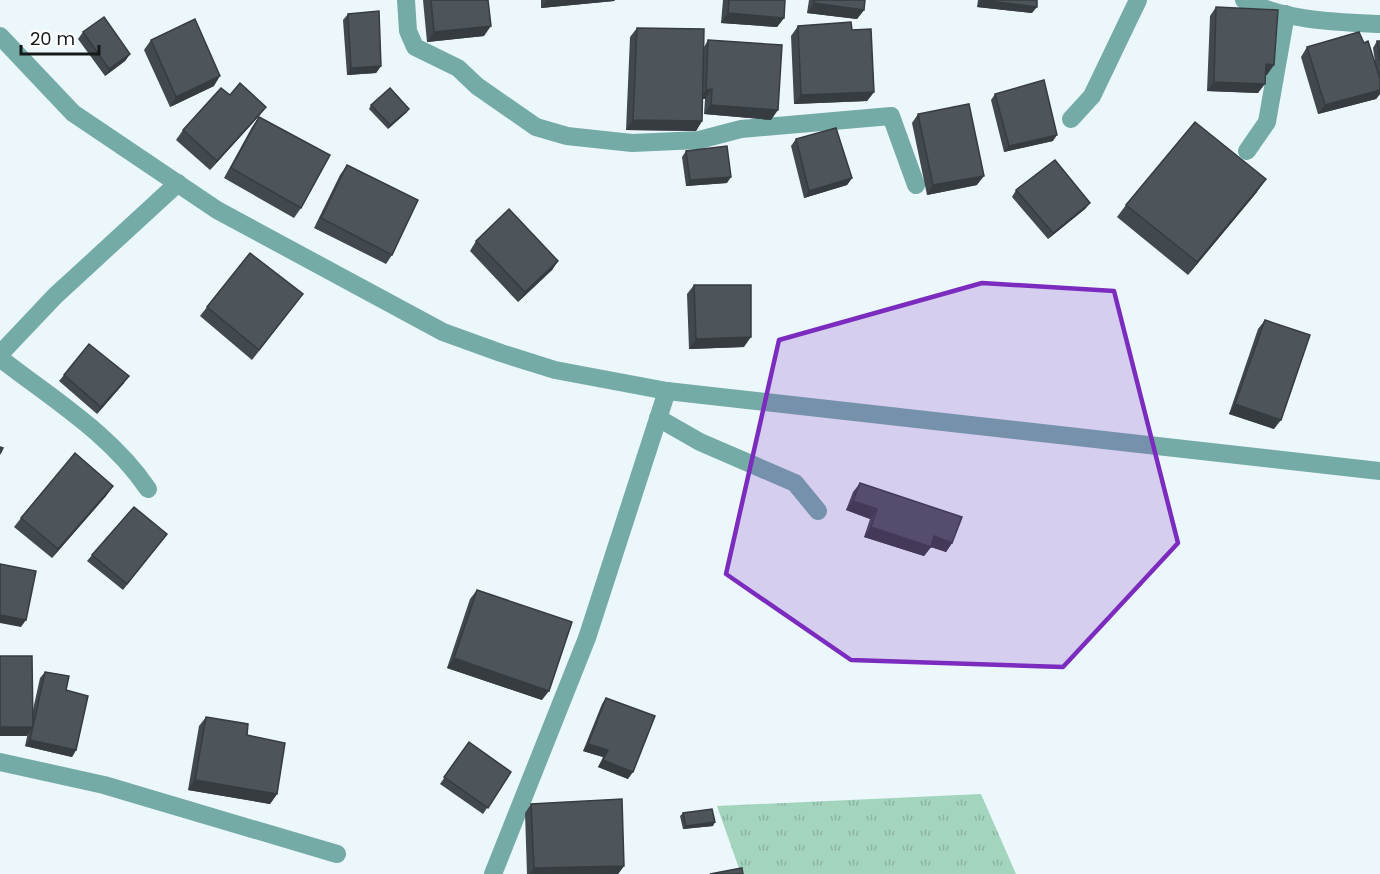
<svg xmlns="http://www.w3.org/2000/svg" width="1380" height="874" viewBox="0 0 1380 874" font-family="Poppins,sans-serif">
	<style>
		.grass { fill: url(#grass-tufts) }
		.lines { fill: none; stroke-linecap: round; stroke-linejoin: round }
		.minor { stroke: #75aba7; stroke-width: 18 }
		.wall { fill: #42494e }
		.shaded-wall { fill: #363c40 }
		.building { fill: #4d555b; stroke: #363c40; stroke-width: 1.5 }
		.marked { fill: #7b2cbf; fill-opacity: 0.2; stroke: #7b2cbf; stroke-width: 4.5; stroke-linejoin: round }
	</style>
	<defs>
		<pattern id="grass-tufts" width="24" height="20" patternUnits="userSpaceOnUse" patternTransform="scale(1.5)"><rect width="24" height="20" fill="#a3d4bd"/><path d="M3 7l-1-3M5 7V3M7 7l1-3M15 17l-1-3M17 17v-4M19 17l1-3" fill="none" stroke="#8bb5a2"/></pattern>
	</defs>
	<rect width="100%" height="100%" fill="#ebf7fb"/>
	<polygon class="grass" points="981,794 1016,874 741,874 717,806"/>
	<g class="lines">
		<g class="minor">
			<polyline points="406,0 408,31 415,47 458,68 477,86 536,127 567,136 632,143 699,140 741,129 891,116 916,185"/>
			<path d="M 1244,0 C 1286,21 1335,22 1380,24"/>
			<polyline points="0,36 73,113 217,210 443,332 501,353 555,370 667,391 1380,471"/>
			<polyline points="1071,119 1092,96 1138,0"/>
			<polyline points="1247,151 1267,122 1286,14"/>
			<polyline points="0,354 55,296 178,183"/>
			<path d="M 0,358 C 51,398 111,434 148,489"/>
			<polyline points="658,418 700,442 795,483 818,511"/>
			<polyline points="0,762 104,785 337,854"/>
			<polyline points="493,874 587,638 667,391"/>
		</g>
	</g>
	<g class="wall">
		<polygon points="423,0 488,0 484,36 427,42"/>
		<polygon points="541,0 615,0 614,1 541,8"/>
		<polygon points="723,0 785,0 784,18 777,27 721,23"/>
		<polygon points="809,0 865,0 864,10 857,19 807,13"/>
		<polygon points="978,0 1037,0 1032,13 977,7"/>
		<polygon points="1216,7 1267,75 1265,75 1258,93 1207,91 1210,16"/>
		<polygon points="348,14 381,66 376,73 347,75 343,20"/>
		<polygon points="798,26 852,30 874,92 867,101 794,104 791,36"/>
		<polygon points="637,28 704,47 708,40 771,120 704,114 705,99 703,99 702,121 696,131 626,130 630,37"/>
		<polygon points="83,32 130,54 125,61 105,76 78,39"/>
		<polygon points="151,40 214,86 170,107 144,50"/>
		<polygon points="1377,41 1380,41 1380,94 1376,99 1318,114 1301,57 1307,47 1364,43 1375,62 1373,48"/>
		<polygon points="995,94 1053,141 1004,152 991,100"/>
		<polygon points="230,95 266,107 259,116 210,170 176,140 183,130"/>
		<polygon points="371,105 407,112 388,129 369,109"/>
		<polygon points="918,114 977,185 927,195 912,123"/>
		<polygon points="259,117 301,208 294,218 224,178 252,127"/>
		<polygon points="796,139 852,178 847,185 804,198 791,146"/>
		<polygon points="686,151 727,183 686,186 682,157"/>
		<polygon points="347,165 392,255 386,264 314,228 340,175"/>
		<polygon points="1016,190 1090,203 1085,209 1048,239 1012,197"/>
		<polygon points="1257,192 1188,275 1117,217 1126,205"/>
		<polygon points="476,241 558,261 552,270 518,302 470,251"/>
		<polygon points="694,285 744,347 689,349 687,294"/>
		<polygon points="303,294 252,360 200,316 207,307"/>
		<polygon points="1265,320 1274,429 1229,414 1258,329"/>
		<polygon points="64,375 124,383 97,414 59,381"/>
		<polygon points="860,483 952,543 946,552 931,547 924,556 864,537 870,519 846,510 853,492"/>
		<polygon points="113,486 106,496 52,558 14,527 21,518"/>
		<polygon points="167,534 123,590 87,561 92,555"/>
		<polygon points="477,590 542,700 447,668 470,599"/>
		<polygon points="45,672 66,690 76,750 72,757 25,746 40,678"/>
		<polygon points="606,698 628,779 598,767 603,757 583,751 602,704"/>
		<polygon points="206,717 247,735 277,794 270,804 188,790 199,726"/>
		<polygon points="469,742 511,772 483,814 440,784"/>
		<polygon points="531,804 624,866 618,874 527,874 525,813"/>
		<polygon points="683,813 713,826 683,829 680,816"/>
	</g>
	<g class="shaded-wall">
		<polygon points="547,0 615,0 614,1 541,8"/>
		<polygon points="981,1 1037,7 1032,13 977,7"/>
		<polygon points="814,3 864,10 857,19 807,13"/>
		<polygon points="728,13 784,18 777,27 721,23"/>
		<polygon points="491,26 484,36 427,42 434,32"/>
		<polygon points="130,54 125,61 105,76 109,69"/>
		<polygon points="1266,64 1274,65 1267,75 1259,74"/>
		<polygon points="381,66 376,73 347,75 351,68"/>
		<polygon points="220,76 214,86 170,107 176,97"/>
		<polygon points="1214,82 1265,84 1258,93 1207,91"/>
		<polygon points="712,89 705,99 699,99 706,90"/>
		<polygon points="1380,90 1380,94 1376,99 1318,114 1325,105"/>
		<polygon points="874,92 867,101 794,104 801,95"/>
		<polygon points="711,105 778,110 771,120 704,114"/>
		<polygon points="266,107 259,116 210,170 217,161"/>
		<polygon points="409,109 407,112 388,129 390,125"/>
		<polygon points="633,120 702,121 696,131 626,130"/>
		<polygon points="1057,135 1053,141 1004,152 1009,146"/>
		<polygon points="984,176 977,185 927,195 933,185"/>
		<polygon points="731,177 727,183 686,186 690,180"/>
		<polygon points="852,178 847,185 804,198 809,191"/>
		<polygon points="1266,179 1257,192 1188,275 1197,262"/>
		<polygon points="1090,203 1085,209 1048,239 1053,233"/>
		<polygon points="558,261 552,270 518,302 525,292"/>
		<polygon points="751,337 744,347 689,349 696,339"/>
		<polygon points="129,376 124,383 97,414 101,407"/>
		<polygon points="1235,404 1281,420 1274,429 1229,414"/>
		<polygon points="113,486 106,496 52,558 58,549"/>
		<polygon points="853,501 877,509 870,519 846,510"/>
		<polygon points="871,527 934,536 952,543 946,552 931,547 924,556 864,537"/>
		<polygon points="0,615 26,620 21,627 0,623"/>
		<polygon points="454,658 549,691 542,700 447,668"/>
		<polygon points="0,727 33,727 27,736 0,736"/>
		<polygon points="30,740 76,750 72,757 25,746"/>
		<polygon points="588,744 608,750 603,757 583,751"/>
		<polygon points="603,760 633,772 628,779 598,767"/>
		<polygon points="195,780 277,794 270,804 188,790"/>
		<polygon points="715,822 713,826 683,829 686,826"/>
		<polygon points="624,866 618,874 530,874 534,868"/>
	</g>
	<g class="building">
		<polygon points="431,0 488,0 491,26 434,32"/>
		<polygon points="729,0 785,0 784,18 728,13"/>
		<polygon points="814,0 865,0 864,10 814,3"/>
		<polygon points="981,0 1037,0 1037,7"/>
		<polygon points="1216,7 1278,10 1274,65 1266,64 1265,84 1214,82"/>
		<polygon points="379,11 381,66 351,68 348,14"/>
		<polygon points="104,17 130,54 109,69 83,32"/>
		<polygon points="195,19 220,76 176,97 151,40"/>
		<polygon points="851,22 852,30 871,29 874,92 801,95 798,26"/>
		<polygon points="637,28 704,29 702,121 633,120"/>
		<polygon points="1359,32 1364,43 1368,41 1380,79 1380,90 1325,105 1307,47"/>
		<polygon points="708,40 782,45 778,110 711,105 712,89 706,90"/>
		<polygon points="1377,41 1380,41 1380,61"/>
		<polygon points="1044,80 1057,135 1009,146 995,94"/>
		<polygon points="240,83 266,107 217,161 183,130 221,88 230,95"/>
		<polygon points="390,88 409,109 390,125 371,105"/>
		<polygon points="969,104 984,176 933,185 918,114"/>
		<polygon points="259,117 330,155 301,208 231,168"/>
		<polygon points="1195,122 1266,179 1197,262 1126,205"/>
		<polygon points="836,128 852,178 809,191 796,139"/>
		<polygon points="727,146 731,177 690,180 686,151"/>
		<polygon points="1055,160 1090,203 1053,233 1016,190"/>
		<polygon points="347,165 418,200 392,255 321,218"/>
		<polygon points="509,209 558,261 525,292 476,241"/>
		<polygon points="250,253 303,294 259,350 207,307"/>
		<polygon points="694,285 751,285 751,337 696,339"/>
		<polygon points="1265,320 1310,335 1281,420 1235,404"/>
		<polygon points="89,344 129,376 101,407 64,375"/>
		<polygon points="0,447 3,448 0,454"/>
		<polygon points="75,453 113,486 58,549 21,518"/>
		<polygon points="860,483 962,517 952,543 934,536 931,547 871,527 877,509 853,501"/>
		<polygon points="134,507 167,534 127,584 92,555"/>
		<polygon points="0,564 36,571 26,620 0,615"/>
		<polygon points="477,590 572,622 549,691 454,658"/>
		<polygon points="0,656 32,656 33,727 0,727"/>
		<polygon points="45,672 69,676 66,690 88,696 76,750 30,740"/>
		<polygon points="606,698 655,716 633,772 603,760 608,750 588,744"/>
		<polygon points="206,717 248,724 247,735 285,743 277,794 195,780"/>
		<polygon points="469,742 511,772 488,808 444,777"/>
		<polygon points="622,799 624,866 534,868 531,804"/>
		<polygon points="712,809 715,822 686,826 683,813"/>
		<polygon points="742,868 743,874 710,874"/>
	</g>
	<path class="marked" d="M 982,283 L 1114,291 L 1178,543 L 1063,667 L 851,660 L 726,574 L 779,340 Z"/>
	<path d="M21 45v9h78v-9" fill="none" stroke="#15191a" stroke-width="3"/>
	<text x="30" y="45" font-size="18" fill="#15191a" stroke="#ffffff" stroke-width="4.5" paint-order="stroke">20 m</text>
</svg>
